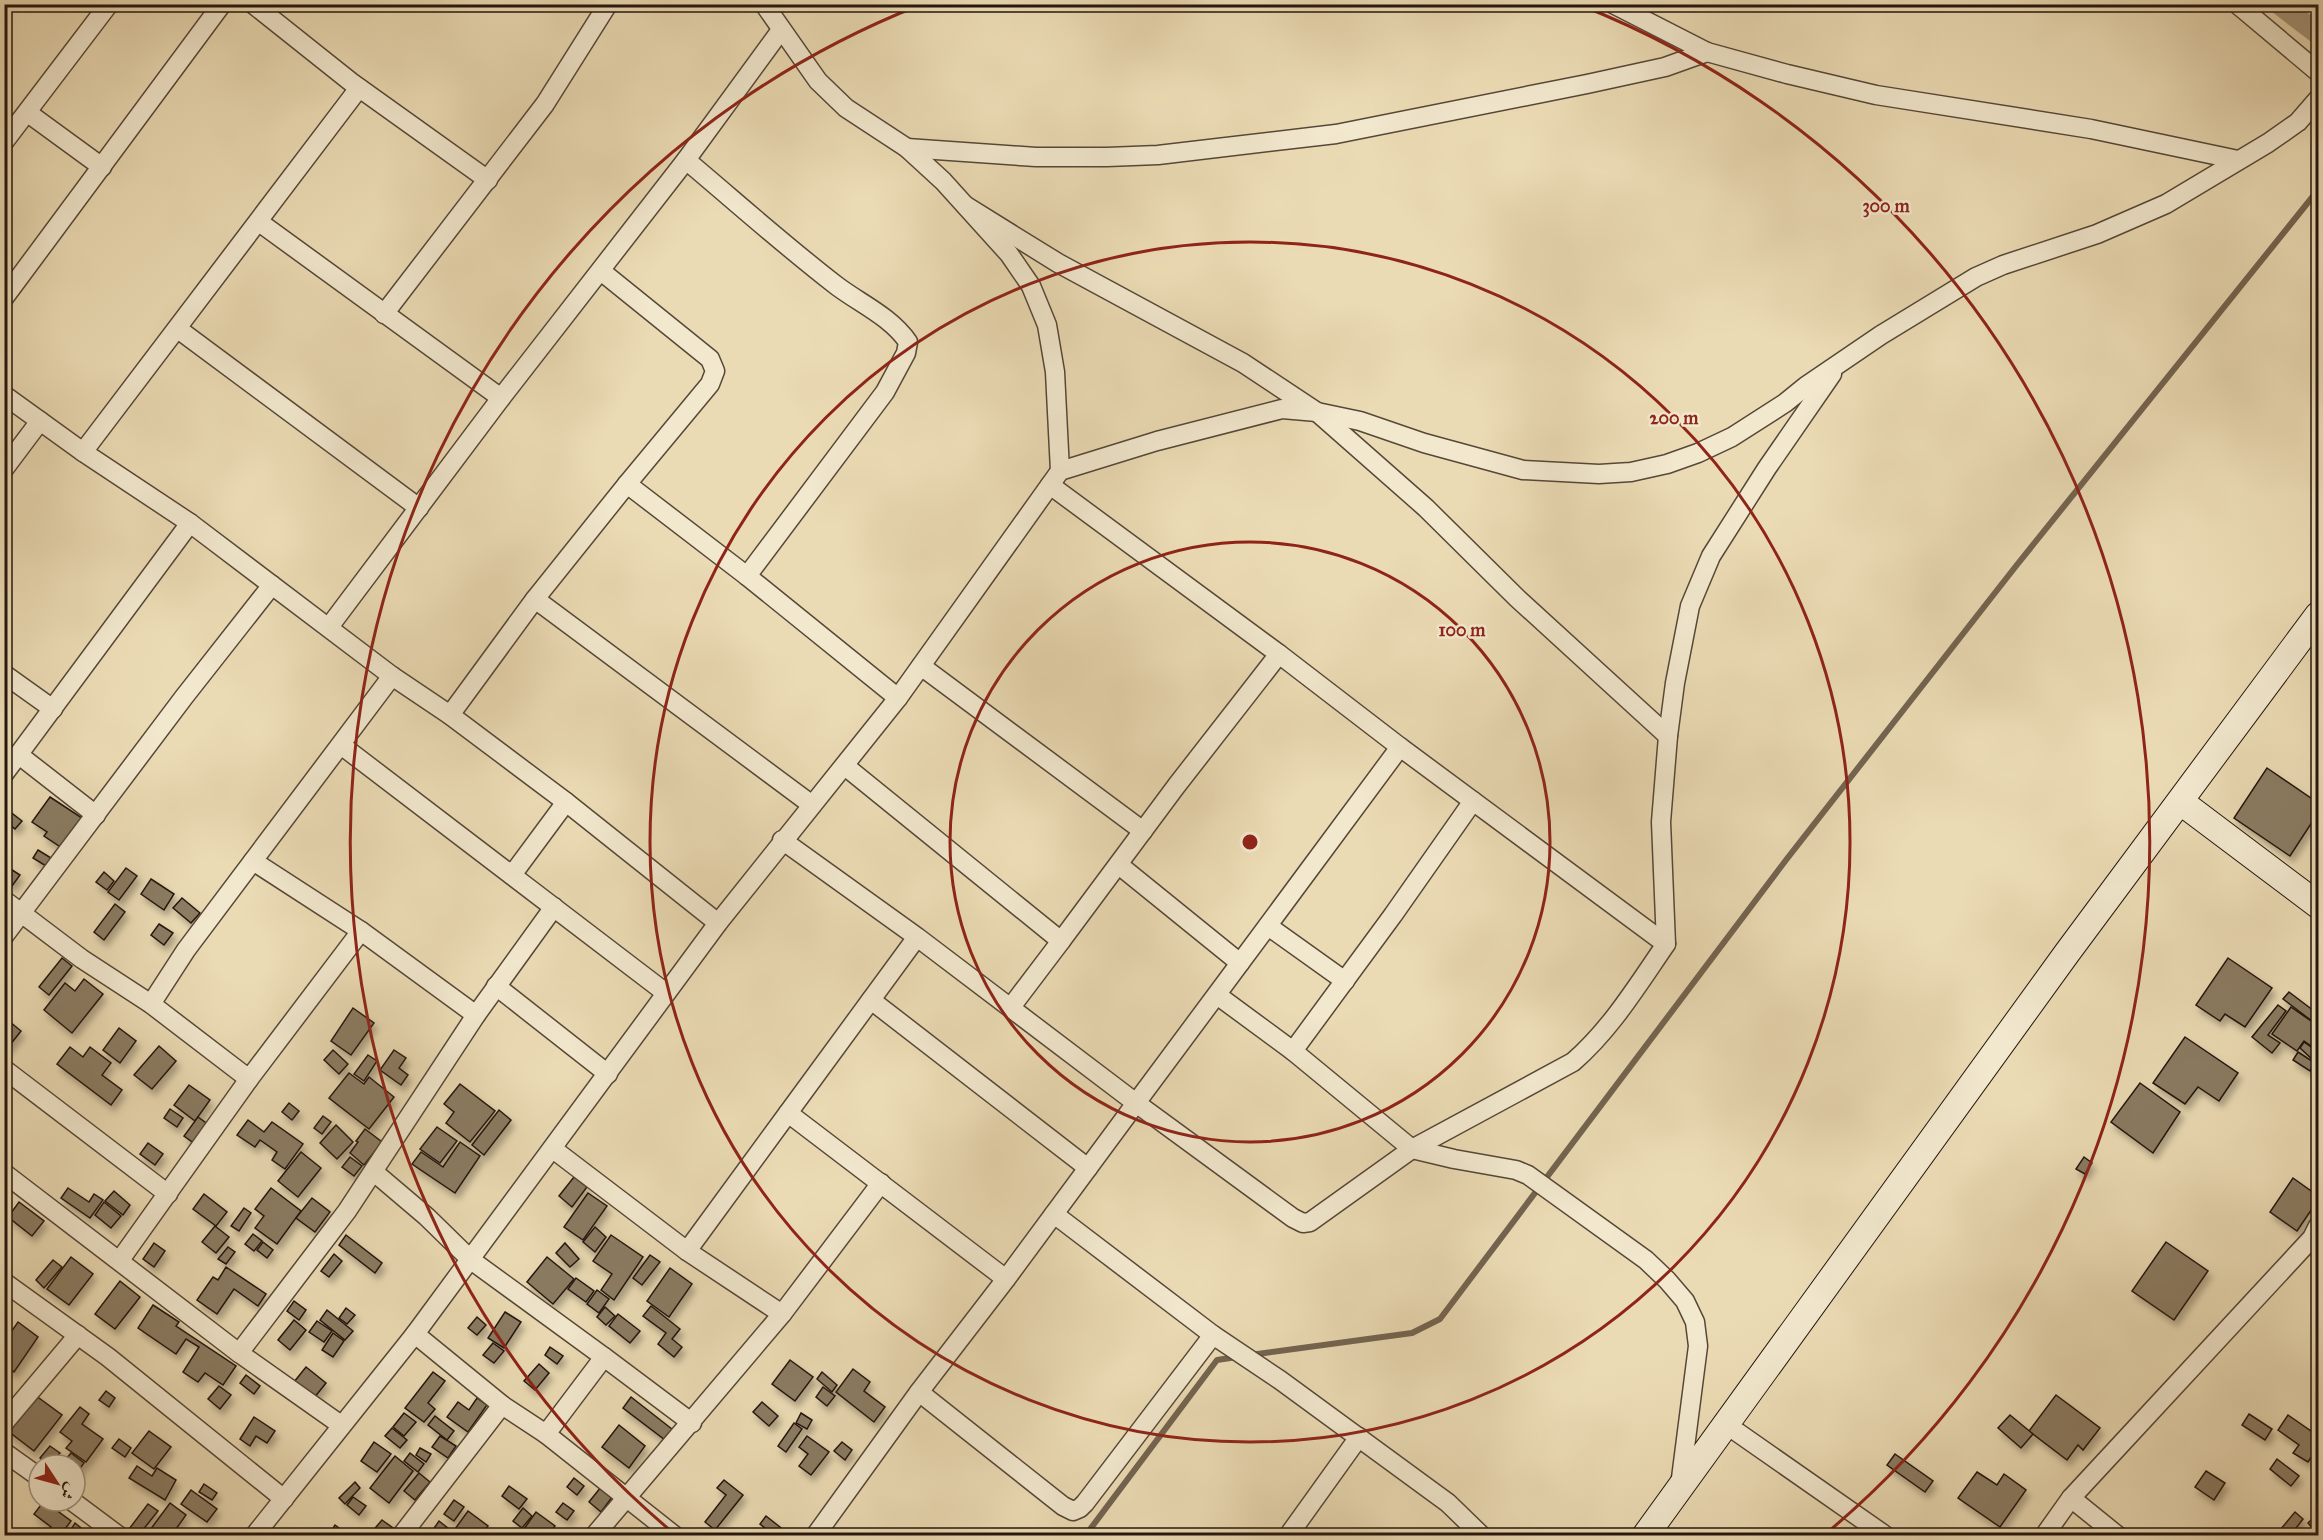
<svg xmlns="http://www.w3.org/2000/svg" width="2323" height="1540" viewBox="0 0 2323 1540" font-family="'IM FELL Great Primer',Amiri,serif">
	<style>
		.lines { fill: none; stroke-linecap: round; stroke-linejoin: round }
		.stream { stroke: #736450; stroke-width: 6 }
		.canal { stroke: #a7987c; stroke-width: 21 }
		.building { fill: #8b7c64; stroke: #24160e; stroke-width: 1.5; filter: url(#shadow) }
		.street-casing { stroke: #564738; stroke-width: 21 }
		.secondary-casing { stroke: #24160e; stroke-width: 28 }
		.street { stroke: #f2e8ce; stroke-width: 18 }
		.secondary { stroke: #f2e8ce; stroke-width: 26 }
		.ring { fill: none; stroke: #8f2418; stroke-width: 3 }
		.centre { fill: #8f2418; stroke: #f2e8ce; stroke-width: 3 }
		.ring-label { font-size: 18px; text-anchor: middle; font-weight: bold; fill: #8f2418; stroke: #f2e8ce; stroke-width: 5; stroke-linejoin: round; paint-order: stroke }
	</style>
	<defs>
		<filter id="shadow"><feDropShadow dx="3.5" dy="6" stdDeviation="3" flood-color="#0004"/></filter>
	</defs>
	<rect width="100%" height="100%" fill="#ebdbb4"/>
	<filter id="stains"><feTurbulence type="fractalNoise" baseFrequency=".00333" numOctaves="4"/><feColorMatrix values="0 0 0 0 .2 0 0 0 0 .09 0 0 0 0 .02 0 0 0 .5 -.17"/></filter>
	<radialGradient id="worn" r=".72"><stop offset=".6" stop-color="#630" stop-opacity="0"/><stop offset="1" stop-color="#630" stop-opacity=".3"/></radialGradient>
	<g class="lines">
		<g class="stream">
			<polyline points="1250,1355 1412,1333 1440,1319 1786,860 2016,566 2318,190"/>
			<polyline points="1085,1536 1217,1360 1237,1357"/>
		</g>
		<polyline class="canal" points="2279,4 2318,34"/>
	</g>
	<g class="building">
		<polygon points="2267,768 2318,803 2318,813 2290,856 2234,818"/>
		<polygon points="50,797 82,818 62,848 44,836 47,832 32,822"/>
		<polygon points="4,807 22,821 15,829 4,820"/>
		<polygon points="38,850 51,858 46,866 33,858"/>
		<polygon points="6,866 20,875 12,886 4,880"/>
		<polygon points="126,868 137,876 119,900 108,892"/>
		<polygon points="104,872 114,881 107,890 96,882"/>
		<polygon points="151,879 174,894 164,910 141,894"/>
		<polygon points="182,898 200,913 191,923 173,908"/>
		<polygon points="115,904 125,912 104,940 94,932"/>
		<polygon points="159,924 173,933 164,945 151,935"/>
		<polygon points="62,958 72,966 49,995 39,987"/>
		<polygon points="2228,958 2272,988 2245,1027 2225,1014 2220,1021 2196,1005"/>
		<polygon points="84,979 103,994 72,1033 44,1010 65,983 75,991"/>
		<polygon points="2289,992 2318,1014 2312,1021 2283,999"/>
		<polygon points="2278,1005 2286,1011 2268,1035 2280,1043 2272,1053 2252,1037"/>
		<polygon points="2291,1007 2318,1026 2318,1051 2304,1041 2297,1051 2272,1034"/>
		<polygon points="353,1008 374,1023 351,1055 331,1041"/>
		<polygon points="4,1017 21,1031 6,1050 4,1049"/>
		<polygon points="119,1028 136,1041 120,1063 103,1050"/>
		<polygon points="2185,1037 2238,1073 2219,1101 2198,1087 2185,1104 2153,1083"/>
		<polygon points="2304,1042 2318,1052 2313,1060 2300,1048"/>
		<polygon points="159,1046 176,1061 152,1089 134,1075"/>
		<polygon points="70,1047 83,1057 90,1047 111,1063 102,1075 122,1090 111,1105 57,1064"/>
		<polygon points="333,1050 348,1064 339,1074 324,1060"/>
		<polygon points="394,1050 406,1058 399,1068 408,1075 401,1085 380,1070"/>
		<polygon points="2298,1052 2315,1063 2310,1071 2293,1060"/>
		<polygon points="368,1055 377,1061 364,1081 354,1074"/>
		<polygon points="349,1073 364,1084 369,1077 394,1097 369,1129 329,1098"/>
		<polygon points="2140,1083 2180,1112 2153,1153 2111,1122"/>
		<polygon points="460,1084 495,1111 470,1142 446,1123 454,1112 444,1104"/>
		<polygon points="189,1085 210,1100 195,1121 174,1105"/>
		<polygon points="289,1103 299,1111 292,1120 282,1112"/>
		<polygon points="170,1109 183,1118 177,1127 164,1118"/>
		<polygon points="499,1110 511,1120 484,1155 472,1145"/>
		<polygon points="323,1116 331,1122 322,1134 314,1128"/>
		<polygon points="198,1117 209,1125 195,1144 184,1136"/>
		<polygon points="248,1120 264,1132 272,1122 303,1144 285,1169 272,1160 277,1152 260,1140 255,1147 237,1135"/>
		<polygon points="336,1125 353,1142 337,1159 320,1143"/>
		<polygon points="437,1127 457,1141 440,1163 420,1149"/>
		<polygon points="365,1129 382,1142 364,1165 350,1153 358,1142 356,1141"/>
		<polygon points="460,1142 480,1156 455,1193 412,1164 421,1152 443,1167"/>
		<polygon points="148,1143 163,1154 155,1165 140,1154"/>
		<polygon points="301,1152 321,1168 298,1197 278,1181"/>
		<polygon points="350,1157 362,1166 354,1176 342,1167"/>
		<polygon points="2084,1157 2092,1163 2085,1174 2076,1169"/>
		<polygon points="574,1177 587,1187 572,1207 559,1196"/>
		<polygon points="2293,1178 2318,1196 2318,1200 2297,1231 2270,1212"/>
		<polygon points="68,1188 89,1202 94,1194 103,1200 90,1218 61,1198"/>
		<polygon points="271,1188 301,1211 277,1244 255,1228 264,1216 255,1209"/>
		<polygon points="114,1191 130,1205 123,1215 105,1201"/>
		<polygon points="588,1193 607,1206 583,1240 564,1227"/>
		<polygon points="204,1194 227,1212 216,1226 193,1209"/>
		<polygon points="312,1198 330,1212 315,1232 296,1218"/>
		<polygon points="19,1202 44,1221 32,1236 8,1217"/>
		<polygon points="104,1202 121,1216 111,1228 95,1215"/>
		<polygon points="244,1208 251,1213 239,1231 231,1226"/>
		<polygon points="215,1226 229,1237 216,1253 202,1242"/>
		<polygon points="595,1227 606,1237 595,1252 583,1242"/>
		<polygon points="253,1234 262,1241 254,1251 245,1244"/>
		<polygon points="346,1235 382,1263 375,1273 339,1245"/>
		<polygon points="611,1235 643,1257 614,1300 601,1290 612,1274 593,1261"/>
		<polygon points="263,1242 273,1250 267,1258 257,1250"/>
		<polygon points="2166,1242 2208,1271 2174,1320 2132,1291"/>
		<polygon points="154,1243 165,1251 154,1267 143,1259"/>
		<polygon points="565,1243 579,1259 570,1267 556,1253"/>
		<polygon points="228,1247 235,1252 226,1264 218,1259"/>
		<polygon points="334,1254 342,1261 329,1277 321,1271"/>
		<polygon points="650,1255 660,1262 642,1285 633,1278"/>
		<polygon points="71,1257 93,1274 69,1305 47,1289"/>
		<polygon points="547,1257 574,1279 553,1304 527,1282"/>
		<polygon points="53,1260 62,1267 44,1288 36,1280"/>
		<polygon points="226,1267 266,1294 258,1306 234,1289 217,1314 197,1300 213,1277 218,1280"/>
		<polygon points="670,1268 692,1284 669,1317 647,1301"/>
		<polygon points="576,1278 594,1291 586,1302 568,1289"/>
		<polygon points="120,1281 140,1297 115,1329 95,1314"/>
		<polygon points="597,1290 609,1299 599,1313 587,1304"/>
		<polygon points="294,1301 306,1310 299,1320 287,1311"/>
		<polygon points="153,1305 179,1322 176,1326 236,1366 223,1385 205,1373 198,1382 183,1372 199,1347 186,1339 176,1354 138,1328"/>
		<polygon points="651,1306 680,1329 672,1339 682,1347 674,1357 658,1344 666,1333 643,1316"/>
		<polygon points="605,1307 615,1316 606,1325 597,1317"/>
		<polygon points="346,1308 355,1315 347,1324 339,1318"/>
		<polygon points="327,1310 353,1331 345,1340 320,1320"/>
		<polygon points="505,1312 521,1322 504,1348 488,1338"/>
		<polygon points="618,1314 640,1331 630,1343 609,1326"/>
		<polygon points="477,1317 486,1325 477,1335 468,1328"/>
		<polygon points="294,1320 306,1330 290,1350 278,1340"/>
		<polygon points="317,1321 332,1331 324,1342 309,1332"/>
		<polygon points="18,1322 38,1337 14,1372 4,1366 4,1342"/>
		<polygon points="333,1333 344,1341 333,1357 322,1350"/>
		<polygon points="493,1343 504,1351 494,1363 483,1355"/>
		<polygon points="550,1347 563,1356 557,1364 545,1355"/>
		<polygon points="790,1360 813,1377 795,1401 772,1384"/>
		<polygon points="539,1364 549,1373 535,1390 524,1381"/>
		<polygon points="306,1367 326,1383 314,1398 294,1382"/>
		<polygon points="853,1369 870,1382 864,1391 885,1407 874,1422 836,1392"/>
		<polygon points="433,1372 445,1381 428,1403 435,1409 424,1422 405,1408"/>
		<polygon points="822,1372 837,1385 832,1392 817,1379"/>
		<polygon points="246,1375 260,1386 254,1394 240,1383"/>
		<polygon points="219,1386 231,1395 220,1409 208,1399"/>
		<polygon points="24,1387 62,1415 34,1451 4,1428"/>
		<polygon points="823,1387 835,1396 827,1406 816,1397"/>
		<polygon points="106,1391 115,1398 109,1407 99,1400"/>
		<polygon points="2056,1395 2100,1428 2083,1450 2078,1445 2067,1460 2029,1431"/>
		<polygon points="631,1397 677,1433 669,1443 623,1408"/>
		<polygon points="477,1398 487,1405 468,1432 447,1417 458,1402 469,1410"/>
		<polygon points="762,1402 778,1416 769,1426 753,1412"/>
		<polygon points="80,1407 89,1414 82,1424 103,1439 86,1462 66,1448 72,1441 60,1432"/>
		<polygon points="404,1413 416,1422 404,1436 393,1427"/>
		<polygon points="801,1413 812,1420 807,1429 796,1423"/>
		<polygon points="2249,1414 2272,1429 2265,1440 2242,1425"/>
		<polygon points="2010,1415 2033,1434 2021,1448 1998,1428"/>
		<polygon points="2288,1415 2318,1436 2318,1447 2308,1462 2293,1453 2299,1445 2278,1430"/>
		<polygon points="435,1416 454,1431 447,1440 428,1425"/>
		<polygon points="254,1417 275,1431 267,1443 256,1436 250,1446 240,1439"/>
		<polygon points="794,1423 802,1429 786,1452 778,1446"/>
		<polygon points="619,1425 645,1446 629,1468 602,1447"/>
		<polygon points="392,1428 407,1440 400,1448 385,1436"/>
		<polygon points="149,1431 171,1447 154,1469 132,1453"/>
		<polygon points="440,1436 456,1446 448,1458 432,1447"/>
		<polygon points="807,1436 829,1452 811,1475 799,1466 808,1454 799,1447"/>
		<polygon points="119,1439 131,1448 125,1457 112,1448"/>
		<polygon points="374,1442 391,1454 377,1472 361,1461"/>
		<polygon points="842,1442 852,1450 845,1460 834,1451"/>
		<polygon points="50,1446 60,1453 48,1465 40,1458"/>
		<polygon points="420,1448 431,1454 426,1462 416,1455"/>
		<polygon points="71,1453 84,1463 75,1475 75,1465 61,1465"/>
		<polygon points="410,1453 424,1464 418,1472 404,1461"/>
		<polygon points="1895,1454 1933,1481 1925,1492 1887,1465"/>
		<polygon points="395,1456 413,1471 389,1503 370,1488"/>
		<polygon points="2277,1459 2299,1476 2291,1486 2270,1469"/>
		<polygon points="137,1466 152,1476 157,1468 176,1480 165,1500 129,1478"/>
		<polygon points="2206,1471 2225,1483 2214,1500 2195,1487"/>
		<polygon points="1977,1472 1997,1485 2004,1474 2026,1490 2000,1527 1958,1498"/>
		<polygon points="419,1473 430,1482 415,1500 404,1491"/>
		<polygon points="574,1478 584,1486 577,1495 567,1487"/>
		<polygon points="724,1480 743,1495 715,1530 705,1522 726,1495 717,1488"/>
		<polygon points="355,1482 360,1488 345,1504 339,1498"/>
		<polygon points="204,1484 217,1493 212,1500 199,1492"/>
		<polygon points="509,1486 527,1499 519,1509 502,1496"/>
		<polygon points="601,1487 613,1496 601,1512 589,1502"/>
		<polygon points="191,1490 217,1509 207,1522 181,1504"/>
		<polygon points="353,1497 366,1506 359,1515 347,1505"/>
		<polygon points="454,1500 464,1507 454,1521 444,1514"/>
		<polygon points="44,1501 71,1521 60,1536 44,1536 51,1527 34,1514"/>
		<polygon points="170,1503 186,1515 171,1536 156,1536 150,1530"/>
		<polygon points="563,1503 574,1511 567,1520 556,1512"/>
		<polygon points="148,1504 158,1511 138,1536 129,1529"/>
		<polygon points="523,1508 532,1516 522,1528 513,1521"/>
		<polygon points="468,1511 488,1526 481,1536 450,1536"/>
		<polygon points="536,1512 555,1526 548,1536 519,1536"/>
		<polygon points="2295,1512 2303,1519 2290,1536 2286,1536 2280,1530"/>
		<polygon points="2317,1514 2318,1516 2318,1535 2308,1523"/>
		<polygon points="766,1516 790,1535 789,1536 768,1536 770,1532 760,1524"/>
		<polygon points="382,1520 393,1528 387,1536 374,1536 371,1533"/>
		<polygon points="439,1521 449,1529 445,1536 430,1534"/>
		<polygon points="75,1523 86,1532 83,1536 67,1536"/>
		<polygon points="335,1525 350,1536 328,1536"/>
		<polygon points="13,1529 21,1536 8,1536"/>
	</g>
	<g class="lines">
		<defs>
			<g id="street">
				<polyline points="253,4 351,82 488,180"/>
				<polyline points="764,4 818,81 846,108 907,148 943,181 1009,254 1031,286 1047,325 1055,372 1060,471"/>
				<polyline points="1613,4 1707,52 1787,74 1876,95 2091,129 2238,160"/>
				<polyline points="2237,4 2318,72"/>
				<polyline points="28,113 102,167"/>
				<polyline points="4,142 109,4"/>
				<polyline points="907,148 1036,157 1107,157 1158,155 1336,134 1587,84 1665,67 1707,52"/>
				<path d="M 686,160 C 736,202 785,246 837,286 C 861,304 891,317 908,342 L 906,353 L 885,392 L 747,576"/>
				<polyline points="966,206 1058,263 1243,363 1317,412 1426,508 1517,598 1668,736"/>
				<polyline points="259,222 501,398"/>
				<polyline points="4,298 222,4"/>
				<polyline points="384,314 545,104 608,4"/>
				<polyline points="178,329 419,508"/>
				<polyline points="4,395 83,452 190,523 392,676 450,715 566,802 718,923"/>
				<polyline points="83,452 359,88"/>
				<polyline points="4,469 40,421"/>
				<polyline points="627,484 747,576 898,698"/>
				<polyline points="1050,485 1279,654 1177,785 1061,941"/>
				<polyline points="535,599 812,805"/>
				<polyline points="329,627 501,398 686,160 781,30"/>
				<polyline points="921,666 1143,831"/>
				<polyline points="4,674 53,709"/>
				<polyline points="450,715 535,599 627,484 710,384 715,371 710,359 601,271"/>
				<polyline points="341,745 666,993"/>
				<polyline points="19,755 96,815"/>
				<polyline points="845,766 1061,941 1011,1007"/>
				<polyline points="4,774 190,523"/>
				<polyline points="782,840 917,937 1136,1103 1006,1279 788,1113 917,937"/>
				<polyline points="253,861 361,931"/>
				<path d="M 1119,865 L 1240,963 L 1136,1103 L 1293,1218 L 1303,1223 L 1310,1222 L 1412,1149 L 1573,1062 C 1611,1029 1637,986 1666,944 L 1400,747"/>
				<polyline points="512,875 566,802"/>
				<polyline points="4,900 82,959 151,1004 249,1079 361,931 476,1015"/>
				<polyline points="1268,926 1345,981"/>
				<polyline points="4,936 184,697 272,585"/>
				<polyline points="1666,944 1661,822 1668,736 1675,683 1690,606 1711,556 1767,468 1832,374"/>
				<polyline points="1240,963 1400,747 1279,654"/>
				<polyline points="496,986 608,1074"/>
				<polyline points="1217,995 1293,1051 1412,1149 1454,1159 1516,1170 1528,1175 1646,1260 1667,1280 1685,1301 1695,1322 1698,1346 1680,1486"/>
				<polyline points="871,1000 1088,1168"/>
				<polyline points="151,1004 186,950 392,676"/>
				<polyline points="1293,1051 1393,915 1473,801"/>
				<polyline points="4,1069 168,1194"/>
				<polyline points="553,1149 687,1251 782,1314"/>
				<polyline points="374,1172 427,1217 471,1260 604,1357 546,1434"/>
				<polyline points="4,1173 239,1353 341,1425"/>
				<polyline points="1054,1214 1213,1335 1280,1380 1448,1503 1482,1536"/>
				<polyline points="687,1251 788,1113"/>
				<polyline points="120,1260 249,1079"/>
				<polyline points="4,1282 108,1357 284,1499"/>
				<polyline points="415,1334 502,1405"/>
				<polyline points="239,1353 347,1211 476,1015 554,907"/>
				<polyline points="604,1357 692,1423"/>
				<polyline points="919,1392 1063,1506 1073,1511 1080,1508 1085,1503 1213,1335"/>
				<polyline points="4,1423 78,1335"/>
				<polyline points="1727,1425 1886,1536"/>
				<polyline points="4,1452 39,1477"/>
				<polyline points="2071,1498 2118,1536"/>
				<polyline points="72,1501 119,1536"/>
				<polyline points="254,1536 415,1334 718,923 898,698 1060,471 1157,441 1282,409 1317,412 1360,421 1424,443 1523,470 1599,474 1631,472 1667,464 1698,453 1732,437 1785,403 1806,386 1881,335 1976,277 2003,265 2097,234 2166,204 2268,143 2298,122 2318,99"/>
				<polyline points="401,1536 502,1405 546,1434 675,1536"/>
				<polyline points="594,1536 782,1314 881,1183"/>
				<polyline points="815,1536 919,1392 1006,1279"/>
				<polyline points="1288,1536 1359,1437"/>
				<polyline points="2044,1536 2071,1498 2312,1238 2318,1226"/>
			</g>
			<g id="secondary">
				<polyline points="2181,802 2318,905"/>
				<polyline points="1645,1536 2067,953 2318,615"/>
			</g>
		</defs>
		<use href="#street" class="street-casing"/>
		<use href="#secondary" class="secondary-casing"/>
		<use href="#street" class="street"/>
		<use href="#secondary" class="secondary"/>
	</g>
	<g class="ring">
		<circle cx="1250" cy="842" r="300"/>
		<circle cx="1250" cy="842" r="600"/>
		<path d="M671 1531A900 900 0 0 1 920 5M1580 5A900 900 0 0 1 1829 1531"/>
	</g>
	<circle cx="1250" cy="842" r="9" class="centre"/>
	<g class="ring-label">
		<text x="1886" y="212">300 m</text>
		<text x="1674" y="424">200 m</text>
		<text x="1462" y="636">100 m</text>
	</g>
	<rect width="2323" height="1540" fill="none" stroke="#ebdbb4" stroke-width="24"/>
	<rect x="6" y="6" width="2311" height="1528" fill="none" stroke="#24160e" stroke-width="3"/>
	<rect x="12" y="12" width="2299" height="1516" fill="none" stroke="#24160e" stroke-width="1.5"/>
	<g transform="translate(57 1483) rotate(126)"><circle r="28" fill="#f2e8ce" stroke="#a09481" stroke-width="1.5"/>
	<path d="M0-4.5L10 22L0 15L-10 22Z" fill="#8f2418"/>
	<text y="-9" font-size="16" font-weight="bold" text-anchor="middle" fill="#24160e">ش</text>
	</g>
	<rect width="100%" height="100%" filter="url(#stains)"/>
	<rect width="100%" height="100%" fill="url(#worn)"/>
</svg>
